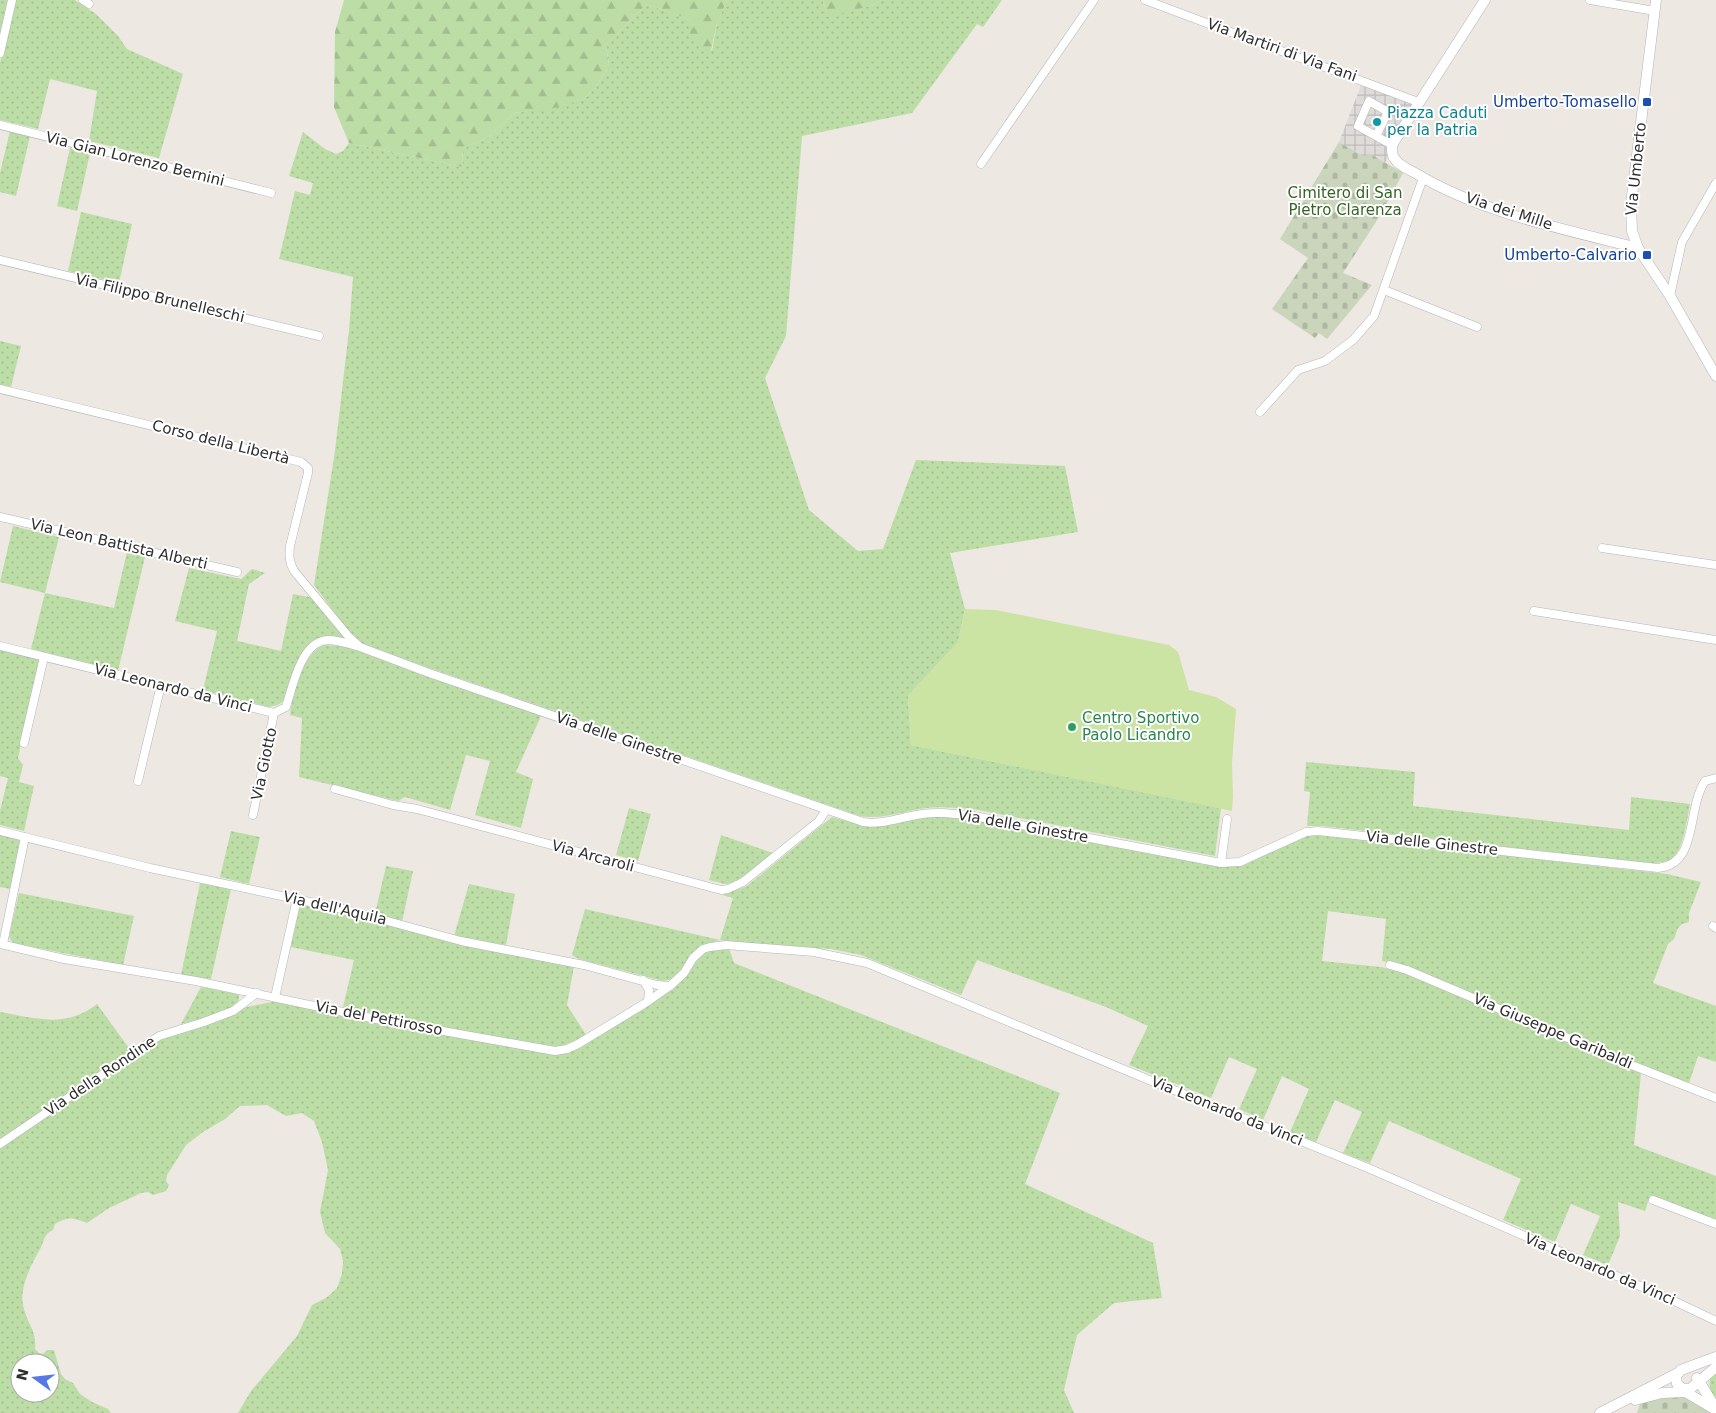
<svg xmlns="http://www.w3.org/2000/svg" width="1716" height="1413" viewBox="0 0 1716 1413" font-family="'DejaVu Sans',sans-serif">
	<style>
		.grass { fill: url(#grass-dots); fill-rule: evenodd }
		.forest { fill: url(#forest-firs) }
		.cemetery { fill: url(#cemetery-stones) }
		.pitch { fill: #cbe3a3 }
		.plaza { fill: url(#plaza-grid) }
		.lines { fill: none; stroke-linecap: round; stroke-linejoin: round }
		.street-casing { stroke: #b3b5bc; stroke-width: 9 }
		.secondary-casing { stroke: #b3b5bc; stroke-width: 11 }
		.street { stroke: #fff; stroke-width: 8 }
		.secondary { stroke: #fff; stroke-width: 10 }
		.transit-dot { fill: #1a4fb4; stroke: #fff; stroke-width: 2 }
		.culture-dot { fill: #0f9aa8; stroke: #fff; stroke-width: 2 }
		.leisure-dot { fill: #2e9e5b; stroke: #fff; stroke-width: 2 }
		.labels { text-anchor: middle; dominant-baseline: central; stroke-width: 4; stroke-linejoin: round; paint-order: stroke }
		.street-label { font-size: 15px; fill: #2e2e2e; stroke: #fff }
		.transit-label { font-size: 15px; fill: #164399; stroke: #fff; text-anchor: end }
		.culture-label { font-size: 15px; fill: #0d838f; stroke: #fff; text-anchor: start }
		.park-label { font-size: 15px; fill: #356524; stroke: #fff }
		.leisure-label { font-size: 15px; fill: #27864d; stroke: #fff; text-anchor: start }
	</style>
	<defs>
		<pattern id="grass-dots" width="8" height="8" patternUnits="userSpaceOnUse" patternTransform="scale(1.25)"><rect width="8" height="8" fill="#bcdda6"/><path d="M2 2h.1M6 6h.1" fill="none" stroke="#a2be8f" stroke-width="1.8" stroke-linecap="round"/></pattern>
		<pattern id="forest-firs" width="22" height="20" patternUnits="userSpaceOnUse" patternTransform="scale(1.25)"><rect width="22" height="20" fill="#bcdda6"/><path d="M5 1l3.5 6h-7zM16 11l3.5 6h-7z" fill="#a2be8f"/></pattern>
		<pattern id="cemetery-stones" width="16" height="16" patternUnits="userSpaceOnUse" patternTransform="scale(1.25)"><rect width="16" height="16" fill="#cad5bc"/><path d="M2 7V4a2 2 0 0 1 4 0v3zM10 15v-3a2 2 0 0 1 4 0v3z" fill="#aeb7a2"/></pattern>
		<pattern id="plaza-grid" width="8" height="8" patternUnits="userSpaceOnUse" patternTransform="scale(1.25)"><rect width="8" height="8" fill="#dedbd9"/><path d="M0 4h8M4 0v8" fill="none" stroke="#bfbcbb"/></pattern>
	</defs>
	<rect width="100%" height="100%" fill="#ede8e2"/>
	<g class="grass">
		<polygon points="0,0 10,0 0,45"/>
		<polygon points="15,0 75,0 96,14 118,36 127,49 183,74 159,158 89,141 97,91 50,79 38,129 0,120 0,63"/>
		<path d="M 727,0 L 823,0 L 827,16 L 874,5 L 881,0 L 1002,0 L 983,27 L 977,24 L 912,113 L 802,136 L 786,336 L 765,378 L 809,510 L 858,551 L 883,549 L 916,460 L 1065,466 L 1078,532 L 950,553 L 965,609 L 958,642 L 908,696 L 911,745 L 1221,808 L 1215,856 L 973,809 C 957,808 941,806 926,808 C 904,811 882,820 860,816 L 365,646 L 351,635 L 314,585 L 335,451 L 349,330 L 353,277 L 279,259 L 295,191 L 310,195 L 313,183 L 289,176 L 303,132 L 325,149 L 336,154 L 343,151 L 349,143 L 462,167 L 463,148 L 489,137 L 514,113 L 551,108 L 584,99 L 595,88 L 609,66 L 606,45 L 647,4 L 691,20 L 712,51 L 717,23 Z"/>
		<polygon points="10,131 30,136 16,196 0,192 0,173"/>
		<polygon points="70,148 90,153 77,211 57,206"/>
		<polygon points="81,212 132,224 119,283 68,271"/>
		<polygon points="0,341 21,346 11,387 0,385"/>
		<polygon points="13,526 59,537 45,593 114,608 127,552 145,557 118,671 31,649 45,593 0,582"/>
		<path d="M 189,568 L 241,579 L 252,569 L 265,573 L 249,584 L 237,641 L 281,651 L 293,594 L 314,598 L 344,638 C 308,631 298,655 289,684 C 287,690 286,698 282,702 C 278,706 273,706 268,707 L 203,690 L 217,631 L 175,621 Z"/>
		<path d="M 323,645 L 344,646 L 541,716 L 516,772 L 533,779 L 521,828 L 475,815 L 490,761 L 466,755 L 450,810 L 405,797 L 398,801 L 299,777 L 302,718 L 290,715 C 294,690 300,658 323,645 Z"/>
		<polygon points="0,649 40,658 18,758 23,765 19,782 34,786 24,831 0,825 0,811 8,778 0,776"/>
		<path d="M 1306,762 L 1415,772 L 1413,806 L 1629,830 L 1631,797 L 1690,804 C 1687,819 1683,856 1668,861 C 1662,863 1654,863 1648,863 L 1322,826 L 1307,826 L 1310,792 L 1304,791 Z"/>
		<polygon points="629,808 651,814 638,861 616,855"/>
		<path d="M 933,816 L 974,820 L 1224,867 C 1258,868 1283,837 1317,834 L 1667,874 L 1701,882 L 1689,913 L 1689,922 L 1682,924 L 1678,928 L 1674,939 L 1668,944 L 1653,983 L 1716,1006 L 1716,1062 L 1698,1056 L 1689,1083 L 1643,1067 L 1409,967 L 1382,961 L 1386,919 L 1328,911 L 1322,961 L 1381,967 L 1405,973 L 1641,1073 L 1634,1145 L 1716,1176 L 1716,1220 L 1650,1196 L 1645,1211 L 1618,1202 L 1620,1236 L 1608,1265 L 1583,1255 L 1600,1216 L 1571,1204 L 1555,1242 L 1503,1220 L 1521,1179 L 1389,1121 L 1370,1163 L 1343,1153 L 1362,1112 L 1335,1100 L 1316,1142 L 1290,1132 L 1309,1089 L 1282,1076 L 1263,1120 L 1239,1109 L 1257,1069 L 1229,1057 L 1211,1098 L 1129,1065 L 1148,1026 L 1106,1007 L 977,960 L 961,995 L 861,955 L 831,949 L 738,943 L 720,940 L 699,947 L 683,969 L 673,979 L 663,981 L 579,959 L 572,955 L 585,909 L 720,940 L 733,898 L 722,895 L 747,886 L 832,817 L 868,827 Z"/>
		<polygon points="231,831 260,837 249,884 220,877"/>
		<polygon points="0,834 19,839 20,844 11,889 0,887"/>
		<path d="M 721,835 L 773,853 C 763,861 737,884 725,884 C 720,883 714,881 709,880 Z"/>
		<polygon points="386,866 413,871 402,922 375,914"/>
		<polygon points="200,883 231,889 211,979 181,975"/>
		<polygon points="469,884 515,894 506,945 454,936"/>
		<polygon points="19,893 134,916 123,965 13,943 9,937"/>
		<polygon points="300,904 343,912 574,966 567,1005 586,1035 570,1044 554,1048 431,1026 343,1007 354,960 291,947"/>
		<path d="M 729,948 L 734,963 L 1060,1093 L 1025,1184 L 1153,1243 L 1162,1298 L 1114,1303 L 1077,1335 L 1064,1390 L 1074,1413 L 238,1413 L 251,1391 L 297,1336 L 312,1305 L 326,1298 L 337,1288 L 342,1274 L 343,1261 L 340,1249 L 325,1233 L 320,1212 L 328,1170 L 322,1142 L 314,1121 L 302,1113 L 286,1116 L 267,1105 L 240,1106 L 225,1119 L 203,1132 L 186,1145 L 167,1175 L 166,1181 L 169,1185 L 166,1191 L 153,1195 L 148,1192 L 141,1193 L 109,1208 L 87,1223 C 72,1218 69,1216 55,1224 L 53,1230 C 43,1234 44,1243 39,1251 C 30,1267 18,1290 24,1309 C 28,1325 37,1331 35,1349 L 39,1353 L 43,1354 L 47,1350 L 54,1350 L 61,1374 L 65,1379 L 73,1383 L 80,1394 L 92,1402 L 108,1409 L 111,1413 L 0,1413 L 0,1146 L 160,1039 L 247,1007 L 277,1001 L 557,1053 L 668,991 C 674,987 680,983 684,978 C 701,957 698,950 729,948 ZM 20,1363 L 50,1363 L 50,1393 L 20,1393 Z"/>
		<path d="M 201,987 L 237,994 L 239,995 C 239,999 239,1003 235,1006 C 226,1013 193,1021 181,1024 Z"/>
		<path d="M 97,1004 L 131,1051 L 0,1139 L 0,1012 C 36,1018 65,1029 97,1004 Z"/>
		<path d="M 1716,1370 L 1716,1402 C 1710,1390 1705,1381 1716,1370 Z"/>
	</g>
	<g class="forest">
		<polygon points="344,0 727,0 717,23 711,51 689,39 691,20 647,4 606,45 609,66 595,88 584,99 551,109 514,113 489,137 463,148 462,167 349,143 334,107 335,32"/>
		<polygon points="823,0 881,0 874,5 827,17"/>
	</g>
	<g class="cemetery">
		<polygon points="1339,142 1365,157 1369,153 1403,173 1381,214 1343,273 1372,285 1327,339 1319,333 1315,338 1272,309 1308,258 1280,239"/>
		<polygon points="1681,1395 1713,1413 1637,1413 1640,1404 1656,1399"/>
	</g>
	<polygon class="pitch" points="965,609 996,610 1169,645 1178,652 1189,690 1216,697 1236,709 1232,763 1233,796 1232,811 911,745 908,696 958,642"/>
	<polygon class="plaza" points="1363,80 1418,102 1385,163 1369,153 1365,157 1339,142"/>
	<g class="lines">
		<defs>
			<g id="street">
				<polyline points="83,0 89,4"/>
				<polyline points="1145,0 1418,102"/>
				<polyline points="1590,0 1655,11"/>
				<polyline points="0,53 12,0"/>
				<polyline points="0,125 271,193"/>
				<polyline points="1376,136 1388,112 1369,101 1358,126 1392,145"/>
				<polyline points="981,164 1094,0"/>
				<polyline points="0,260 319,336"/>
				<polyline points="1384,290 1477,327"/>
				<polyline points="1670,296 1682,242 1716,183"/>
				<path d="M 0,389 L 301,462 L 308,468 L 308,473 L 290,546 C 289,556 289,562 294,571 L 349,637 L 360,647 L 429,673 L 863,822 C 880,825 899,818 916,815 C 936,811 955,814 974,816 L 1221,863 L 1240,862 L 1306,832 L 1318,831 L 1658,868 C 1699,864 1686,810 1705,781 L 1716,778"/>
				<polyline points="1260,412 1298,370 1325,361 1353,340 1374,316 1423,178"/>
				<polyline points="0,517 237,572"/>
				<polyline points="1602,548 1716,565"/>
				<polyline points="1534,611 1716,640"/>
				<path d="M 0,646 L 274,713 L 286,707 C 292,689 300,647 322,641 C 332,638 346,643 356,646"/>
				<polyline points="24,743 44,657"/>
				<polyline points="138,781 161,685"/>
				<polyline points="335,789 393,805 417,809 721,890 728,889 743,882 819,821 826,810"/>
				<polyline points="253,815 274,713"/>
				<polyline points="0,831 150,868 343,909 461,941 584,965 657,985 670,986"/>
				<polyline points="1221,863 1227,819"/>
				<polyline points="1713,926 1716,928"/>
				<polyline points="0,944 64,959 196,981 376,1019 555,1051 567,1049 578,1044 644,1004 670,986 684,973 693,958 703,949 710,947 726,945 814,952 867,963 1154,1082 1368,1168 1672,1300 1716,1321"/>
				<polyline points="3,944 25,837"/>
				<polyline points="1390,965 1407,970 1634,1066 1716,1098"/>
				<polyline points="643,980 649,990 648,1001"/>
				<polyline points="275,997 297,899"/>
				<polyline points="0,1144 159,1036 204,1022 233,1011 257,993"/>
				<polyline points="1653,1200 1716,1224"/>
			</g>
			<g id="secondary">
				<path d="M 1485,0 L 1392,145 C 1392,150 1391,155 1395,159 C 1399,166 1410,170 1417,174 C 1479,212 1567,230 1638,248"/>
				<polyline points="1656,0 1631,204 1632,231 1638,248 1670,296 1716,376"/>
				<polyline points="1716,1357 1681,1370 1676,1376 1677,1384 1683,1389 1690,1389 1716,1367"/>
				<polyline points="1697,1378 1715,1407"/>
				<polyline points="1682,1390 1716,1410"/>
				<polyline points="1635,1400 1662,1393 1684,1392 1687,1390"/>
				<polyline points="1600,1413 1678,1373"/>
			</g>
		</defs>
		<use href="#street" class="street-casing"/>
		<use href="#secondary" class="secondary-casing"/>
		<use href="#street" class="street"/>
		<use href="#secondary" class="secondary"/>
	</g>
	<g class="transit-dot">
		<rect x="1642" y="97" width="10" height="10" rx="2.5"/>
		<rect x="1642" y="250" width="10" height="10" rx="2.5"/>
	</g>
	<circle class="culture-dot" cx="1377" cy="122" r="5"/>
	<circle class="leisure-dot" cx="1072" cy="727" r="5"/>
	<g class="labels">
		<g class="street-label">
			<text transform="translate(1282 50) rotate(20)">Via Martiri di Via Fani</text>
			<text transform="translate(135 159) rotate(14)">Via Gian Lorenzo Bernini</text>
			<text transform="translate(1636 169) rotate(-84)">Via Umberto</text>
			<text transform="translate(1509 211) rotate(18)">Via dei Mille</text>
			<text transform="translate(160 298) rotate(13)">Via Filippo Brunelleschi</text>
			<text transform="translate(221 442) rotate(14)">Corso della Libertà</text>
			<text transform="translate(119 544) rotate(13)">Via Leon Battista Alberti</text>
			<text transform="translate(173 688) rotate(14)">Via Leonardo da Vinci</text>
			<text transform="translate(619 738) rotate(19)">Via delle Ginestre</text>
			<text transform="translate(264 764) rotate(-78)">Via Giotto</text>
			<text transform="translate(1023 826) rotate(10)">Via delle Ginestre</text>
			<text transform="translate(1432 843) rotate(6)">Via delle Ginestre</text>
			<text transform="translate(593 856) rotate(15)">Via Arcaroli</text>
			<text transform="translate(335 908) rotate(13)">Via dell'Aquila</text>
			<text transform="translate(379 1018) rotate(11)">Via del Pettirosso</text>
			<text transform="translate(1553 1031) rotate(23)">Via Giuseppe Garibaldi</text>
			<text transform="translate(100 1076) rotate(-34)">Via della Rondine</text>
			<text transform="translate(1227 1111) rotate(22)">Via Leonardo da Vinci</text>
			<text transform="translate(1600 1269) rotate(23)">Via Leonardo da Vinci</text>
		</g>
		<g class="transit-label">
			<text x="1637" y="102">Umberto-Tomasello</text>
			<text x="1637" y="255">Umberto-Calvario</text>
		</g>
		<g class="culture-label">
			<text x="1387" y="113">Piazza Caduti<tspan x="1387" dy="17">per la Patria</tspan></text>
		</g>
		<g class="park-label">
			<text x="1345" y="193">Cimitero di San<tspan x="1345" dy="17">Pietro Clarenza</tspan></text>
		</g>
		<g class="leisure-label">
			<text x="1082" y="718">Centro Sportivo<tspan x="1082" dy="17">Paolo Licandro</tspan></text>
		</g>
	</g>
	<g transform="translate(35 1378) rotate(285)"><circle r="24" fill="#ffffff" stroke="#ababab"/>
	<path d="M0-4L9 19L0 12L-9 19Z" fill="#5679e7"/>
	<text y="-8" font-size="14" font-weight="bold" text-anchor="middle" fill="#2e2e2e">N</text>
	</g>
</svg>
